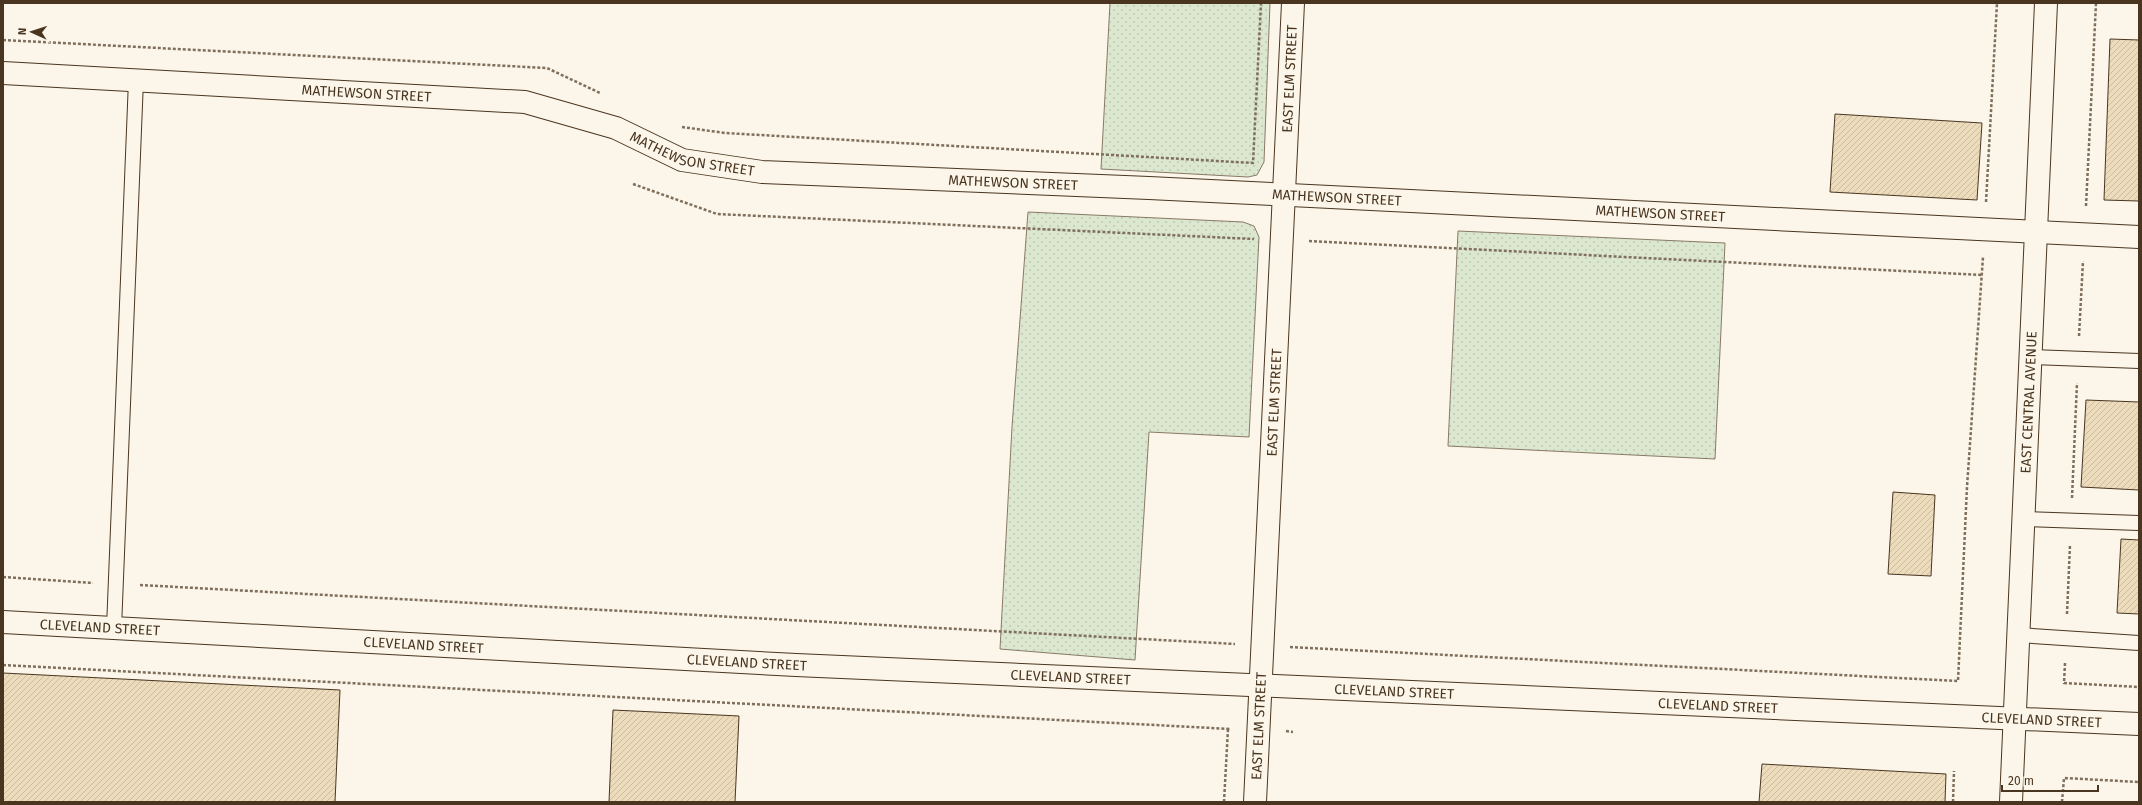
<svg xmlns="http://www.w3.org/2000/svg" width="2142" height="805" viewBox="0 0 2142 805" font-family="'Fira Sans',sans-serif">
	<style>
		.grass { fill: url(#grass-dots); stroke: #887966 }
		.building { fill: url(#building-hatch); stroke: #4a3520 }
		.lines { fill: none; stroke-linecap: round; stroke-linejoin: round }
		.lane-casing { stroke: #4a3520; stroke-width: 16 }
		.street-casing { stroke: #4a3520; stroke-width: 24 }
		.secondary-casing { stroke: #4a3520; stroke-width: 24 }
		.path { stroke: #7f6f5c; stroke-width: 2.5; stroke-dasharray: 3 2; stroke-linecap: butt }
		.lane { stroke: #fbf6e9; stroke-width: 14 }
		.street { stroke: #fbf6e9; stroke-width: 22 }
		.secondary { stroke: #fbf6e9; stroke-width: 22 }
		.labels { text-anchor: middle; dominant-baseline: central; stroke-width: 3; stroke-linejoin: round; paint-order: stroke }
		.street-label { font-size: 14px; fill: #4a3520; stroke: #fbf6e9 }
	</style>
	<defs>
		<pattern id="grass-dots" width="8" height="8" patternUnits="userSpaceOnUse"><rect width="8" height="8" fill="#dce7d0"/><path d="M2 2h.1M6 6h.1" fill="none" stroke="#bec7b2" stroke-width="1.8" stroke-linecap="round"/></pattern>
		<pattern id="building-hatch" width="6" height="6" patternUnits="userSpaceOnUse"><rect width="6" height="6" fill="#ecdcbc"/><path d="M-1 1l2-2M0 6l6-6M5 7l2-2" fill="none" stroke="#ccbda1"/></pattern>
	</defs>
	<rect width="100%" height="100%" fill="#fbf6e9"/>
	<g class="grass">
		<polygon points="1110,3 1270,3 1264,162 1257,175 1248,177 1101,169"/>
		<polygon points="1028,212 1243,222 1254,226 1259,237 1249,437 1149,432 1135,660 1000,649 1012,427"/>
		<polygon points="1458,231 1725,243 1715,459 1448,446"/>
	</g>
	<g class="building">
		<polygon points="2110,39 2139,40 2139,201 2104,200"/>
		<polygon points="1835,114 1982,123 1977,200 1830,192"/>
		<polygon points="2086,400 2139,402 2139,490 2081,487"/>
		<polygon points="1893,492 1935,495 1931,576 1888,574"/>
		<polygon points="2121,539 2139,540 2139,614 2117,613"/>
		<polygon points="3,673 340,690 335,802 3,802"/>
		<polygon points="613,710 739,716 735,802 609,802"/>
		<polygon points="1762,764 1946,774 1945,802 1759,802"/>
	</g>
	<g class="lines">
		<defs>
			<g id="lane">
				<polyline points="2031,357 2139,361"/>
				<polyline points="2024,519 2139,523"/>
				<polyline points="114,628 136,80"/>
				<polyline points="2018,635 2139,643"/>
			</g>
			<g id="street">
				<path id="s1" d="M 3,73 L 525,102 L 616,128 L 682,160 L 762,172 L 1149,188 L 2139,237"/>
				<path id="s2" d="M 3,622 L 796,665 L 2139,724"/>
				<path id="s3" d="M 1255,802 L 1293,3"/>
			</g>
			<g id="secondary">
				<path id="s4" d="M 2011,802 L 2046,3"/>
			</g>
		</defs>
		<use href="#lane" class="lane-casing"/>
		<use href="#street" class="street-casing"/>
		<use href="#secondary" class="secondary-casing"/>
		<g class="path">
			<polyline points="3,40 547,68 600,93"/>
			<polyline points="682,127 725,133 1253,163 1261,3"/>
			<polyline points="633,184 717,214 1254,239"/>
			<polyline points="1986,202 1997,3"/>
			<polyline points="2086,206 2096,3"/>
			<polyline points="1309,241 1982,275"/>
			<polyline points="2079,336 2083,261"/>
			<polyline points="2072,498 2077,383"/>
			<polyline points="3,577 93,583"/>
			<polyline points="140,585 1235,644"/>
			<polyline points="2067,614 2070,545"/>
			<polyline points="1290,647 1958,681 1967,487 1983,257"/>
			<polyline points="2065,663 2064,683 2139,687"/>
			<polyline points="3,665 1231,729"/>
			<polyline points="1286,731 1293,732"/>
			<polyline points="1224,802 1228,729"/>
			<polyline points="1953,802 1954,771"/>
			<polyline points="2062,802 2064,778 2139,782"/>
		</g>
		<use href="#lane" class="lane"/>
		<use href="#street" class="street"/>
		<use href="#secondary" class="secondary"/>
	</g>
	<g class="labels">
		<g class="street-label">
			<text stroke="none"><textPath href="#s3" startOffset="724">EAST ELM STREET</textPath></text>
			<text stroke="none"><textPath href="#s1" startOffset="364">MATHEWSON STREET</textPath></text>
			<text stroke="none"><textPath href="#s1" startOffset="699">MATHEWSON STREET</textPath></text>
			<text stroke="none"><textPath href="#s1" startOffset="1023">MATHEWSON STREET</textPath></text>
			<text stroke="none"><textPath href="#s1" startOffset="1347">MATHEWSON STREET</textPath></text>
			<text stroke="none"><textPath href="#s1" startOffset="1671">MATHEWSON STREET</textPath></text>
			<text stroke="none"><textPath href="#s3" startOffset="400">EAST ELM STREET</textPath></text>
			<text stroke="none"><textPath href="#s4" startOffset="400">EAST CENTRAL AVENUE</textPath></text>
			<text stroke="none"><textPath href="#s2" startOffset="97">CLEVELAND STREET</textPath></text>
			<text stroke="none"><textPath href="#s2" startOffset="421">CLEVELAND STREET</textPath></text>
			<text stroke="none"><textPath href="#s2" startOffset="745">CLEVELAND STREET</textPath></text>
			<text stroke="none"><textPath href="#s2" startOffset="1069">CLEVELAND STREET</textPath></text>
			<text stroke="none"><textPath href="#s2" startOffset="1393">CLEVELAND STREET</textPath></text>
			<text stroke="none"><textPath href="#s2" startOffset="1717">CLEVELAND STREET</textPath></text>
			<text stroke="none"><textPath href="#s2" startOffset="2041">CLEVELAND STREET</textPath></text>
			<text stroke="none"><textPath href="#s3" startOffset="76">EAST ELM STREET</textPath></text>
		</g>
	</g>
	<rect width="2142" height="805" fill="none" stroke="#4a3520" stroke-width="8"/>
	<g transform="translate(32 32) rotate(273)" stroke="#fbf6e9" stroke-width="3" paint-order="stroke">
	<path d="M0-3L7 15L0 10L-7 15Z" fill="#4a3520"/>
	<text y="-6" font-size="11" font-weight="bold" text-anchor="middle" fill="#4a3520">N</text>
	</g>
	<path d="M2002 785v6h96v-6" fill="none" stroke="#4a3520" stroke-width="2"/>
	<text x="2008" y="785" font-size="12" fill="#4a3520" stroke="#fbf6e9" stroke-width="3" paint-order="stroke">20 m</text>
</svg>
